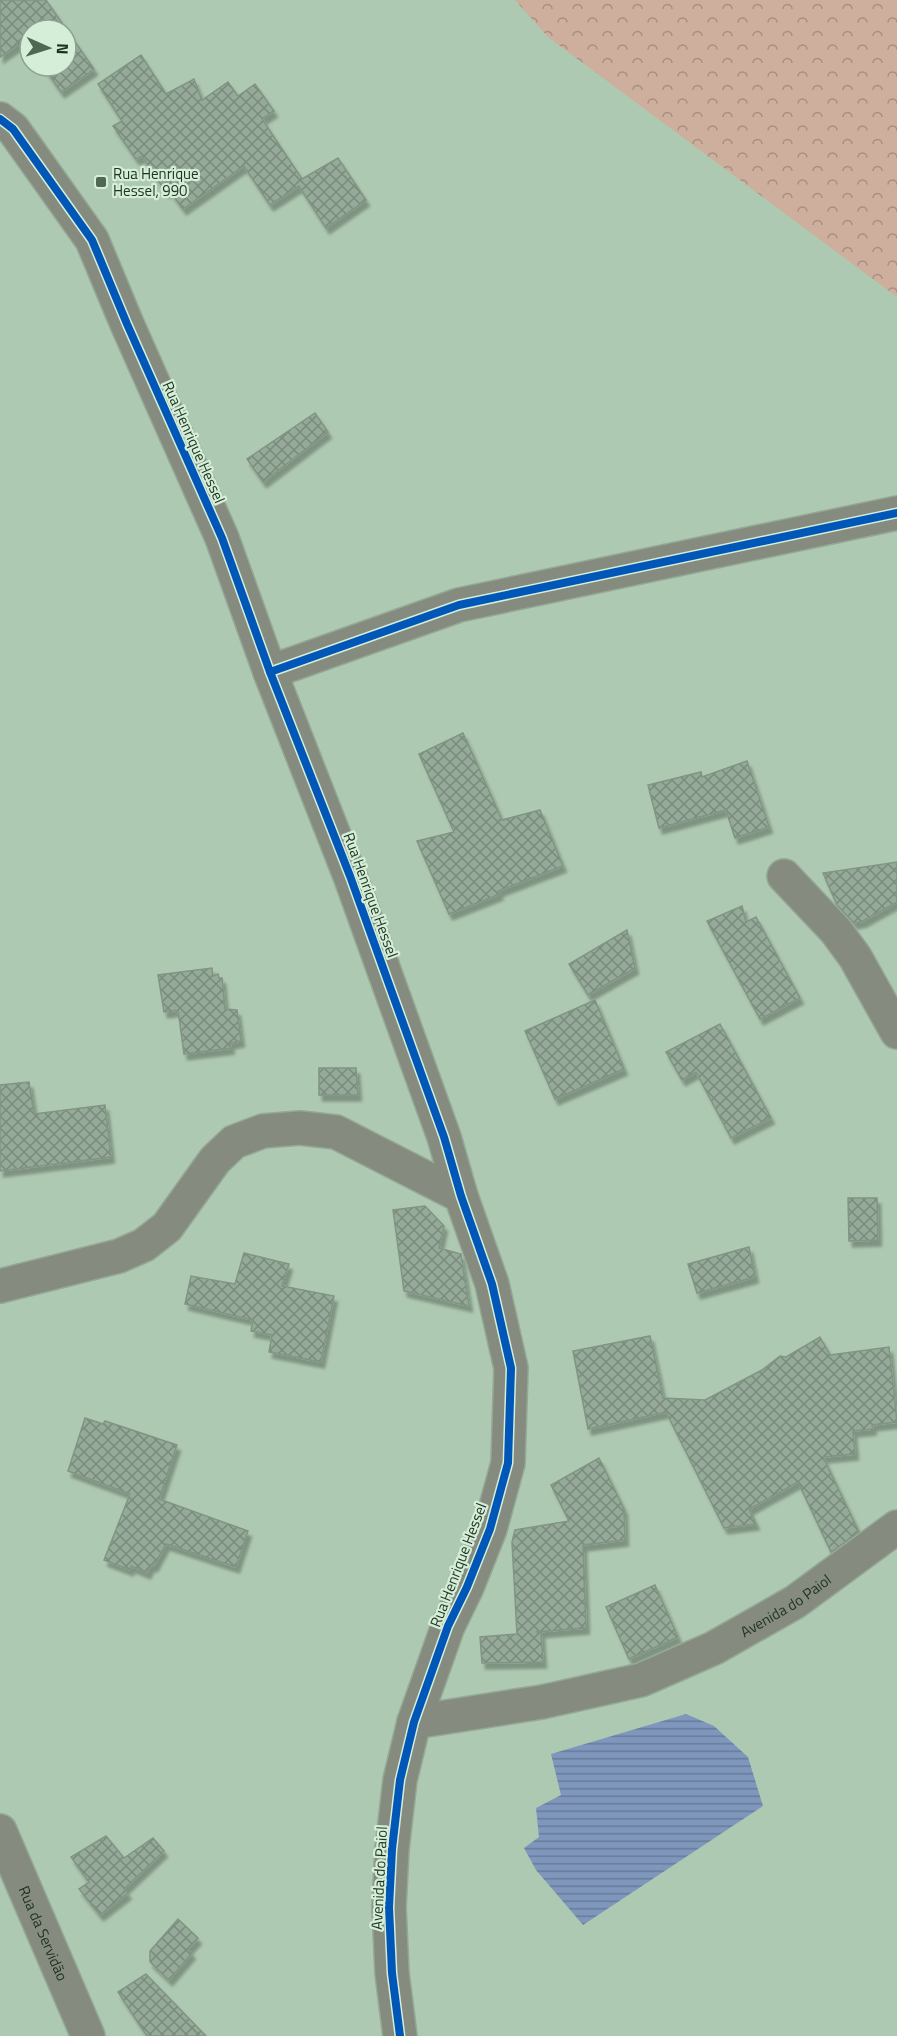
<svg xmlns="http://www.w3.org/2000/svg" width="897" height="2036" viewBox="0 0 897 2036" font-family="'Titillium Web',sans-serif">
	<style>
		.forest { fill: url(#forest-crowns) }
		.water { fill: url(#water-rules) }
		.building { fill: url(#building-cross-hatch); stroke: #809583; stroke-width: 1.5; filter: url(#shadow) }
		.lines { fill: none; stroke-linecap: round; stroke-linejoin: round }
		.minor-casing { stroke: #94a896; stroke-width: 36 }
		.minor { stroke: #868b7f; stroke-width: 33 }
		.cycleway-casing { stroke: #d5eed8; stroke-width: 11 }
		.cycleway { stroke: #0057b8; stroke-width: 8 }
		.poi-dot { fill: #506753; stroke: #d5eed8; stroke-width: 2 }
		.labels { text-anchor: middle; dominant-baseline: central; stroke-width: 4.5; stroke-linejoin: round; paint-order: stroke }
		.poi-label { font-size: 15px; fill: #1e3221; stroke: #d5eed8; text-anchor: start }
		.street-label { font-size: 15px; fill: #1e3221; stroke: #d5eed8 }
	</style>
	<defs>
		<pattern id="forest-crowns" width="20" height="18" patternUnits="userSpaceOnUse" patternTransform="scale(1.5)"><rect width="20" height="18" fill="#ceae9d"/><path d="M2 6a3 3 0 1 1 6 0M12 15a3 3 0 1 1 6 0" fill="none" stroke="#a78e80"/></pattern>
		<pattern id="water-rules" width="6" height="5" patternUnits="userSpaceOnUse" patternTransform="scale(1.5)"><rect width="6" height="5" fill="#7f97bc"/><path d="M0 2.5h6" fill="none" stroke="#677c98"/></pattern>
		<pattern id="building-cross-hatch" width="8" height="8" patternUnits="userSpaceOnUse" patternTransform="scale(1.5)"><rect width="8" height="8" fill="#95aa98"/><path d="M0 0l8 8M0 8l8-8" fill="none" stroke="#798b7c"/></pattern>
		<filter id="shadow"><feDropShadow dx="3.5" dy="6" stdDeviation="1.5" flood-color="#0004"/></filter>
	</defs>
	<rect width="100%" height="100%" fill="#aec9b1"/>
	<polygon class="forest" points="515,0 897,0 897,297 548,37"/>
	<polygon class="water" points="686,1714 714,1726 748,1757 763,1806 583,1925 536,1870 524,1848 539,1837 536,1808 561,1795 551,1754"/>
	<g class="building">
		<polygon points="0,0 46,0 94,69 61,92 43,66 66,66 66,30 30,30 30,48 25,40 0,57"/>
		<polygon points="141,55 166,94 194,79 202,100 228,82 238,96 255,84 274,111 262,119 302,179 338,158 366,200 326,228 299,186 270,205 244,166 183,209 169,190 166,192 142,156 136,159 113,126 122,121 98,84"/>
		<polygon points="315,413 328,432 263,482 247,459"/>
		<polygon points="463,733 502,820 540,810 563,866 498,891 500,894 449,914 417,841 454,832 419,754"/>
		<polygon points="747,761 769,827 735,838 726,810 659,828 648,785 701,772 702,777"/>
		<polygon points="897,862 897,902 863,921 854,923 837,905 823,873"/>
		<polygon points="742,906 746,922 756,917 800,998 760,1019 707,921"/>
		<polygon points="627,930 635,968 588,995 569,964"/>
		<polygon points="212,968 213,976 218,974 219,978 222,978 225,1009 237,1010 241,1041 230,1043 231,1048 184,1054 178,1010 164,1012 158,975"/>
		<polygon points="595,1000 624,1069 555,1099 525,1031"/>
		<polygon points="720,1024 771,1118 731,1138 696,1072 682,1080 666,1052"/>
		<polygon points="319,1068 356,1068 358,1095 319,1095"/>
		<polygon points="29,1082 34,1114 105,1105 111,1157 0,1171 0,1085"/>
		<polygon points="848,1198 877,1198 878,1240 849,1241"/>
		<polygon points="425,1206 444,1226 439,1248 461,1254 469,1306 404,1291 393,1210"/>
		<polygon points="749,1247 755,1277 697,1293 688,1264"/>
		<polygon points="244,1253 289,1264 282,1286 334,1296 321,1362 269,1352 272,1335 251,1331 253,1320 185,1304 191,1276 235,1284"/>
		<polygon points="650,1336 663,1398 705,1400 762,1370 780,1356 786,1357 820,1337 830,1355 889,1347 897,1422 872,1425 873,1429 853,1431 855,1454 823,1457 859,1532 831,1552 798,1482 749,1509 756,1524 724,1528 666,1412 588,1429 573,1351"/>
		<polygon points="85,1418 103,1424 105,1421 177,1445 159,1499 248,1531 236,1567 166,1544 154,1566 151,1565 147,1573 131,1566 130,1570 104,1560 130,1494 68,1471"/>
		<polygon points="599,1458 624,1509 625,1540 583,1545 586,1628 536,1632 541,1632 543,1662 482,1663 480,1637 517,1634 512,1542 515,1530 569,1521 551,1485"/>
		<polygon points="655,1585 678,1637 629,1659 606,1607"/>
		<polygon points="106,1836 124,1858 153,1838 164,1851 124,1889 128,1893 100,1915 79,1889 89,1882 71,1857"/>
		<polygon points="178,1919 198,1938 188,1949 192,1953 169,1980 150,1962 150,1951"/>
		<polygon points="146,1974 206,2036 147,2036 118,1992"/>
	</g>
	<g class="lines">
		<defs>
			<g id="minor">
				<polyline points="0,119 13,129 92,240 127,324 222,538 270,672 350,876 444,1137 461,1196 492,1284 511,1368 508,1463 490,1529 467,1587 448,1626 414,1722 400,1780 392,1849 389,1907 392,1973 400,2036"/>
				<polyline points="270,672 459,605 897,513"/>
				<polyline points="784,876 836,931 855,957 897,1032"/>
				<polyline points="0,1286 119,1256 144,1245 167,1227 215,1160 234,1142 263,1131 300,1128 336,1132 461,1196"/>
				<path id="s1" d="M 414,1722 L 542,1702 L 641,1680 L 714,1648 L 795,1602 L 897,1527"/>
				<path id="s2" d="M 0,1831 L 88,2036"/>
			</g>
		</defs>
		<use href="#minor" class="minor-casing"/>
		<use href="#minor" class="minor"/>
		<defs>
			<g id="cycleway">
				<polyline points="0,119 13,129 92,240 127,324 222,538 270,672 350,876 444,1137 461,1196 492,1284 511,1368 508,1463 490,1529 467,1587 448,1626 414,1722 400,1780 392,1849 389,1907 392,1973 400,2036"/>
				<polyline points="270,672 459,605 897,513"/>
			</g>
		</defs>
		<use href="#cycleway" class="cycleway-casing"/>
		<use href="#cycleway" class="cycleway"/>
	</g>
	<rect class="poi-dot" x="95" y="176" width="12" height="12" rx="3"/>
	<g class="labels">
		<g class="poi-label">
			<text x="113" y="173">Rua Henrique<tspan x="113" dy="17">Hessel, 990</tspan></text>
		</g>
		<g class="street-label">
			<text transform="translate(194 442) rotate(66)">Rua Henrique Hessel</text>
			<text transform="translate(371 895) rotate(70)">Rua Henrique Hessel</text>
			<text transform="translate(458 1565) rotate(-69)">Rua Henrique Hessel</text>
			<text stroke="none"><textPath href="#s1" startOffset="394">Avenida do Paiol</textPath></text>
			<text transform="translate(379 1878) rotate(-87)">Avenida do Paiol</text>
			<text stroke="none"><textPath href="#s2" startOffset="111">Rua da Servidão</textPath></text>
		</g>
	</g>
	<g transform="translate(48 48) rotate(93)"><circle r="28" fill="#d5eed8" stroke="#8ca38f" stroke-width="1.5"/>
	<path d="M0-4.5L10 22L0 15L-10 22Z" fill="#506753"/>
	<text y="-9" font-size="16" font-weight="bold" text-anchor="middle" fill="#1e3221">N</text>
	</g>
</svg>
